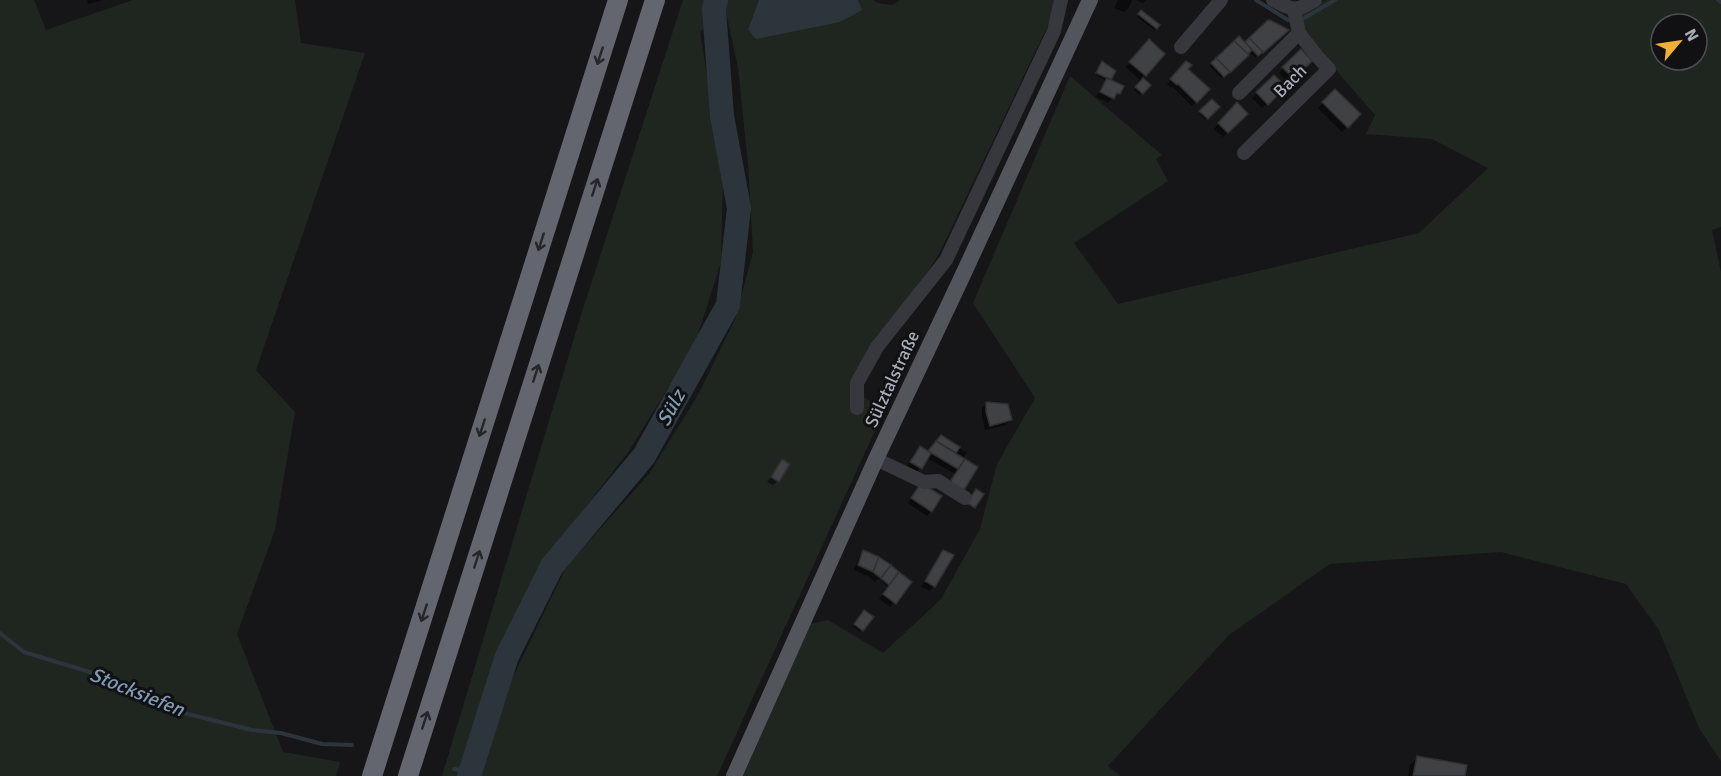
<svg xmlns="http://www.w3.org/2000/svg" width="1721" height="776" viewBox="0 0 1721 776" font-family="Signika,sans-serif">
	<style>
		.green { fill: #1e261f; fill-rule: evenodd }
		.water { fill: #2c353c }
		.shadow { fill: #0007; fill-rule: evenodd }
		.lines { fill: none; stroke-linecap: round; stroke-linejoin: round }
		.stream { stroke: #2c353c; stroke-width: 4 }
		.river { stroke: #2c353c; stroke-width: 24 }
		.building { fill: #404145; stroke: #303034; stroke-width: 1.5 }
		.minor { stroke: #37383d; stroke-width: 14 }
		.major { stroke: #53555c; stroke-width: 16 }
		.highway { stroke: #63666e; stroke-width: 20 }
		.oneway { stroke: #26262a }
		.labels { text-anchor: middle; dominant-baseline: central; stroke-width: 6; stroke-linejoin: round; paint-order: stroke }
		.street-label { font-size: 18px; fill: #a8adb8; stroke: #111113 }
		.water-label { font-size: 20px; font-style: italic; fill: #7f9bb3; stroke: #111113 }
	</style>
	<rect width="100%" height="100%" fill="#161618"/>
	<g class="green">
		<polygon points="0,0 34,0 46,30 133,0 295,0 301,43 365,53 256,370 295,412 275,530 237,634 283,752 340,762 336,776 0,776"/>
		<polygon points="683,0 759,0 748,29 861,10 858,0 874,0 877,3 893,5 900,0 1054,0 1049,23 940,252 854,390 884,411 717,776 481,776 512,679 566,567 649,474 699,393 735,319 753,252 748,164 738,68 725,7 700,32 723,177 721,262 695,344 629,451 553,549 518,607 483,697 459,776 442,776 580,318"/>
		<path d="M 1326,0 L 1721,0 L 1721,227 L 1712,230 L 1721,272 L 1721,761 L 1699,728 L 1659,630 L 1626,584 L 1501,552 L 1330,564 L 1229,635 L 1108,766 L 1121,776 L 743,776 L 810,624 L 828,620 L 883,653 L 941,599 L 980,529 L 997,464 L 1035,398 L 973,303 L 1070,76 L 1162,155 L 1156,159 L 1168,181 L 1074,243 L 1118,304 L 1419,233 L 1488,168 L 1432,139 L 1366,134 L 1375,115 L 1328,61 L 1300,24 L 1301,13 ZM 1661,24 L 1697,24 L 1697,60 L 1661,60 Z"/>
	</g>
	<polygon class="water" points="759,0 858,0 862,10 840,22 756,39 748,29"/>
	<g class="shadow">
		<polygon points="87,0 104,0 88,4"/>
		<polygon points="1118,0 1132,0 1129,8 1124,12 1114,8"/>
		<polygon points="1135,0 1146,0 1143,3"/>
		<polygon points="1141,12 1158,25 1154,30 1137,17"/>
		<polygon points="1268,22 1275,39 1258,56 1255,57 1249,51 1221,78 1210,66 1239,38 1245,45"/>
		<polygon points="1145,46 1163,54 1141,78 1149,85 1140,95 1134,90 1142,82 1126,67"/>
		<polygon points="1300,51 1310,61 1288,83 1279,73"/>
		<polygon points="1186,63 1186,69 1208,89 1192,106 1173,87 1171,88 1167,84"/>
		<polygon points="1101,64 1119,93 1108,103 1096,97 1103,85 1107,81 1096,75"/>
		<polygon points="1274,77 1284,87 1262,108 1252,98"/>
		<polygon points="1335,91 1359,114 1342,132 1318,108"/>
		<polygon points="1212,101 1218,107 1205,120 1199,114"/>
		<polygon points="1232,108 1246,114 1223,137 1214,129"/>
		<polygon points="986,404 1011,420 1006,425 985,430 982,417 982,408"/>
		<polygon points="941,437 967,453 962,459 976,468 947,487 955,474 927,458 916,473 906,468 915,452 920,448 928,453"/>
		<polygon points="783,461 778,481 773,485 767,482"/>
		<polygon points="917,489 931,511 927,516 908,503"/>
		<polygon points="943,551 934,586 930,591 921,587 939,556"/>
		<path d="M 864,552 L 891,567 L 910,582 L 890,607 L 879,599 L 888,587 L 878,579 L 875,582 L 868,576 L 854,570 L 859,557 ZM 876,572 L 890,584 L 890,587 L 874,575 Z"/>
		<polygon points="862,614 872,617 860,632 853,627"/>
		<polygon points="1417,758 1463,776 1408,776 1410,765"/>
	</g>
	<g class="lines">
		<g class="stream">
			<polyline points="1256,0 1288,20"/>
			<polyline points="1718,0 1721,2"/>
			<polyline points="1304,18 1335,0"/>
			<polyline points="0,633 24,652 93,673 180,712 252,730 281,733 322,744 352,745"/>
			<polyline points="454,769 470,772"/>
		</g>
		<polyline class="river" points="469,776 507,656 552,566 644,456 728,305 739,208 722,116 714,9 716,0"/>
	</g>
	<g class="building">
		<polygon points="1141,10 1160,25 1157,29 1138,14"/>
		<polygon points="1268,20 1269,21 1270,20 1289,30 1263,53 1249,38"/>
		<polygon points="1239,36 1252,50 1248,54 1234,41"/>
		<polygon points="1249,38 1263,52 1258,56 1245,42"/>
		<polygon points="1149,39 1165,54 1146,76 1129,62"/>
		<polygon points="1234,41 1249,55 1230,73 1216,58"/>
		<polygon points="1301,49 1312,61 1294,79 1282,67"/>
		<polygon points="1216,58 1230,72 1224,77 1211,63"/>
		<polygon points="1102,61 1116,71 1111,80 1096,73"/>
		<polygon points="1186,61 1192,65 1188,69 1210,89 1197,103 1178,84 1177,85 1170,79"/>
		<polygon points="1274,75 1286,87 1268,105 1256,92"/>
		<polygon points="1107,78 1124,86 1120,94 1117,93 1114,99 1100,92"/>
		<polygon points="1143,78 1151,85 1143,94 1135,87"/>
		<polygon points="1335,89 1361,114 1348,128 1322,102"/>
		<polygon points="1212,99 1220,107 1208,119 1199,111"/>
		<polygon points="1237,102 1248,114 1228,133 1218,123"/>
		<polygon points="986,402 1008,404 1012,420 990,426 986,412"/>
		<polygon points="941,435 960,447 956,453 936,441"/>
		<polygon points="936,441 965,459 958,469 928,451"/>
		<polygon points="920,446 931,453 922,469 910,462"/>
		<polygon points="782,459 790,464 779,482 771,477"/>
		<polygon points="965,459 978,467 964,490 950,482"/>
		<polygon points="921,483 942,496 932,512 911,498"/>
		<polygon points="976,489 984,494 975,508 967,503"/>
		<polygon points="863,550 879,557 873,572 858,565"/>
		<polygon points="943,550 954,555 935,587 925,581"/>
		<polygon points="879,557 891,565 881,578 873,572"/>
		<polygon points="891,565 899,572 889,585 881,578"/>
		<polygon points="899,572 912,582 896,604 883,594"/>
		<polygon points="864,610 874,617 863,631 854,624"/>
		<polygon points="1417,756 1467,765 1465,776 1413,776"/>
	</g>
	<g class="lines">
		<g class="minor">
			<polyline points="1273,0 1285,6 1294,9"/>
			<polyline points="1294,9 1302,7 1315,0"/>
			<polyline points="1181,47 1221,0"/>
			<polyline points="1239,93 1299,33"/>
			<polyline points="1244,153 1329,69 1316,55 1299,33 1294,9"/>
			<polyline points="857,408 857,383 877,347 946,260 1054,31 1061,0"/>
			<polyline points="876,459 924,482 938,481 965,498"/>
		</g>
		<polyline class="major" points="734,776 876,459 961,279 1090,0"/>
		<g class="highway">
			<polyline points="372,776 618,0"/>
			<polyline points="408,776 655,0"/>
		</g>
	</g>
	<defs><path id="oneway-shaft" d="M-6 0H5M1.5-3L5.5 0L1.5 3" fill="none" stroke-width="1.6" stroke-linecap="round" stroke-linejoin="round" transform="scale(1.5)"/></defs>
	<g class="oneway">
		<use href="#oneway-shaft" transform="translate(600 56) rotate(108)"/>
		<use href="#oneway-shaft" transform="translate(595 187) rotate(-72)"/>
		<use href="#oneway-shaft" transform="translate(541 242) rotate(108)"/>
		<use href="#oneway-shaft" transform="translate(536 373) rotate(-72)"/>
		<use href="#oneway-shaft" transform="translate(482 428) rotate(108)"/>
		<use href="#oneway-shaft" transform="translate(477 559) rotate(-72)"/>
		<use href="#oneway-shaft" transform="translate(424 613) rotate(108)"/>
		<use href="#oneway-shaft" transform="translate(425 720) rotate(-72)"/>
	</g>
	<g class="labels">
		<g class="street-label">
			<text transform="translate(1290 81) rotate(-45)">Bach</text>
			<text transform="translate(892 379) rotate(-65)">Sülztalstraße</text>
		</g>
		<g class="water-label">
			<text transform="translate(671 408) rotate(-61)">Sülz</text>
			<text transform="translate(137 692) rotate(22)">Stocksiefen</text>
		</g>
	</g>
	<g transform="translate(1679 42) rotate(61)"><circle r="28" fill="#111113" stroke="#4d4f55" stroke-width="1.5"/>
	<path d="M0-4.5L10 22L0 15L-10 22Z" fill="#f2b134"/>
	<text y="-9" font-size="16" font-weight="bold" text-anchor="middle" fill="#a8adb8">N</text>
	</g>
</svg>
